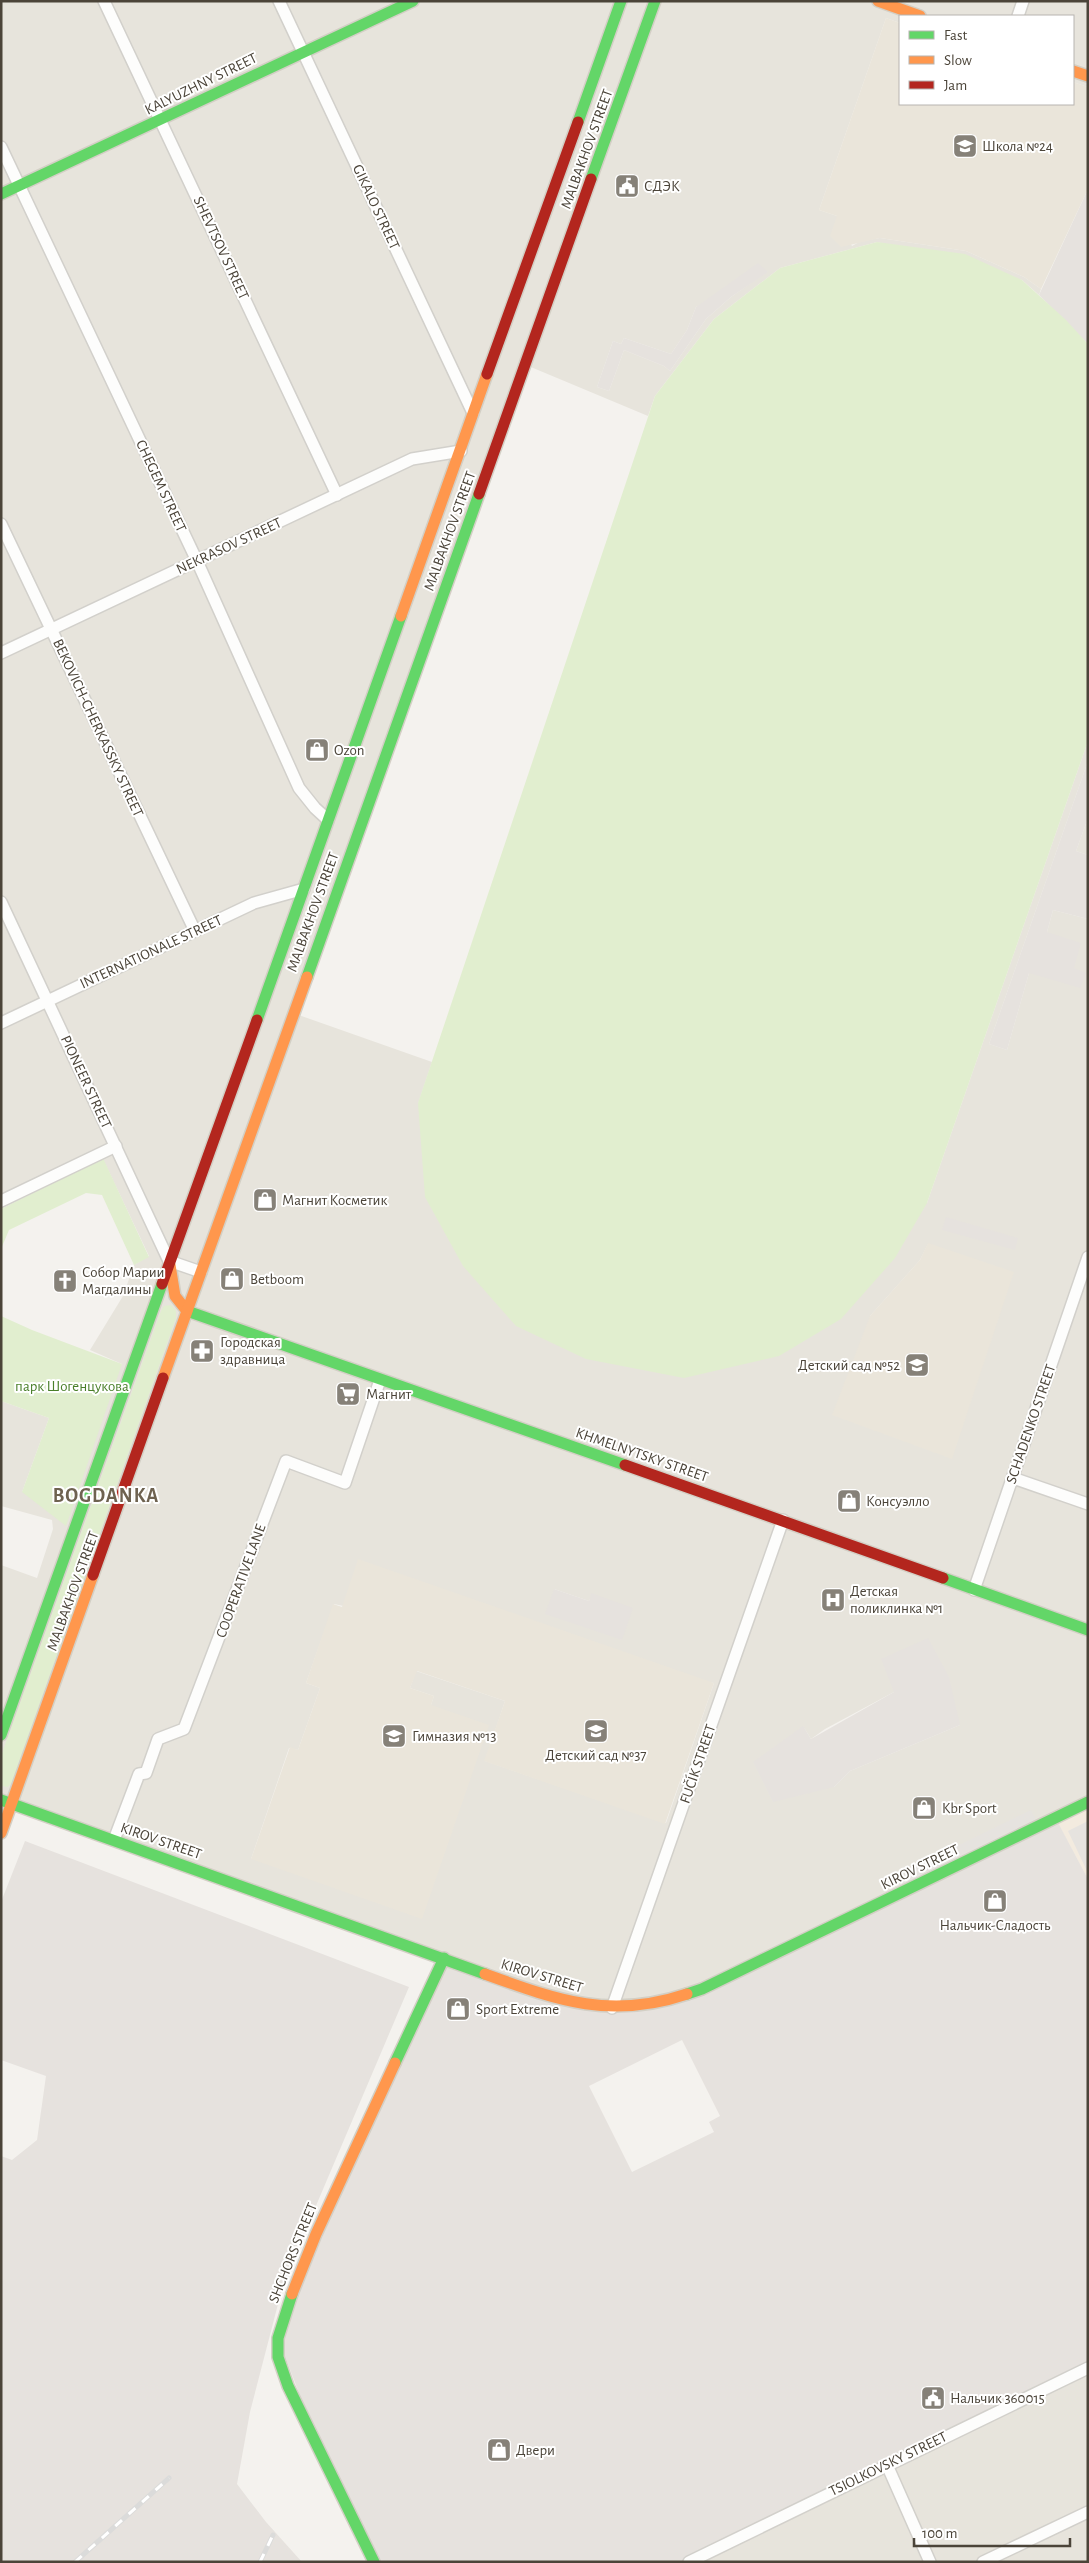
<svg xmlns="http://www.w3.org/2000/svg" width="1089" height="2563" viewBox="0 0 1089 2563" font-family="'Alegreya Sans',sans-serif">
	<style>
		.residential { fill: #e7e4dc; fill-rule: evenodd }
		.commercial { fill: #f3ebdf }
		.industrial { fill: #e6e2de; fill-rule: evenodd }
		.education { fill: #eae5da }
		.green { fill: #e1eecf }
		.parking { fill: #e6e3df }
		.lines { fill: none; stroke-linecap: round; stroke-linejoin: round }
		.street-casing { stroke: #d2d0cb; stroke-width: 14 }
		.fast-casing { stroke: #d3cfc5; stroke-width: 14 }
		.slow-casing { stroke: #d3cfc5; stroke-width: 14 }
		.jam-casing { stroke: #d3cfc5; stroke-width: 14 }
		.street { stroke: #fdfdfc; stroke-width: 11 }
		.fast { stroke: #63d668; stroke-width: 11 }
		.slow { stroke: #ff974d; stroke-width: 11 }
		.jam { stroke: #b3261e; stroke-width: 11 }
		.rail-casing { stroke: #dbdbda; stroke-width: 5 }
		.rail { stroke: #fff; stroke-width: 3; stroke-dasharray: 9; stroke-linecap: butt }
		.labels { text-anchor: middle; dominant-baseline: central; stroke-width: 4; stroke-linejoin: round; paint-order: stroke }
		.street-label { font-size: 15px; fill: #4b4439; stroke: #fff }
		.poi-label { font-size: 15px; fill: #4b4439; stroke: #fff; text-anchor: start }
		.park-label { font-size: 15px; fill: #4a7f2a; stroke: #fff }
		.district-label { font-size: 20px; font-weight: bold; letter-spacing: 1px; fill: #6e6250; stroke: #fff }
	</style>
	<rect width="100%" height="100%" fill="#f4f2ee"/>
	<g class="residential">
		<path d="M 1,1 L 1088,1 L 1088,87 L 1073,82 L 1073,16 L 900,16 L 900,23 L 886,18 L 819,210 L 837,216 L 852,246 L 861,241 L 880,238 L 966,251 L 1024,277 L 1041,289 L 1039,295 L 1022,280 L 877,242 L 780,268 L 714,319 L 655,396 L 648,416 L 526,365 L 293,1013 L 432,1062 L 418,1104 L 927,1203 L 1088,741 L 1088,761 L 989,1044 L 1007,1050 L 1029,973 L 1074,968 L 1047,932 L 1053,910 L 1088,919 L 1088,1802 L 702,1989 L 597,2007 L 1,1800 L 1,1565 L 37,1578 L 53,1529 L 52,1520 L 1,1506 L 1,1401 L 49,1418 L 22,1492 L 122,1364 L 90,1350 L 123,1296 L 134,1265 L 149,1256 L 103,1159 L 1,1209 ZM 768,271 L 731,297 L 706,319 L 670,371 L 664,366 L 624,350 L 609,391 L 597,387 L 613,341 L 621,344 L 624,338 L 671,354 L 687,330 L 696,307 ZM 928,1244 L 952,1459 L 870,1316 L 920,1260 ZM 554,1589 L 589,1601 L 592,1594 L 622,1640 ZM 334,1604 L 714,1683 L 666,1823 L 485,1761 L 505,1701 L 416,1671 L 410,1688 L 434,1696 L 431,1705 L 251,1859 L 289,1748 L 298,1750 L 320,1688 L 306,1683 ZM 894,1692 L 960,1725 L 850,1771 L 834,1787 L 803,1726 L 811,1739 L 825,1729 Z"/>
		<polygon points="1088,818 1088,855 1076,851"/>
		<polygon points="1088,2368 1088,2562 689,2562"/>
	</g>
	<polygon class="commercial" points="1088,1802 1088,1879 1055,1818"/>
	<g class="industrial">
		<polygon points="1088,189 1088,344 1039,295"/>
		<polygon points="758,263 768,272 731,297 706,319 670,371 664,366 624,350 609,391 597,387 613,341 621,344 624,338 671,354 687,330 696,307"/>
		<polygon points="1088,761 1088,818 1076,851 1088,855 1088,919 1053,910 1047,932 1081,943 1074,968 1086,973 1080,988 1029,973 1007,1050 989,1044"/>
		<polygon points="946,1217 1018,1238 1015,1250 942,1230"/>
		<polygon points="554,1589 589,1601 591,1593 633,1608 622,1640 545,1614"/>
		<polygon points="928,1638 949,1677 960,1725 850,1771 834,1787 773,1802 753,1762 803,1726 811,1739 894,1692 881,1659"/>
		<path d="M 1055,1817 L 1088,1879 L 1088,2368 L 689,2562 L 374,2562 L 320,2448 L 278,2338 L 444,1958 L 552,1998 L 653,2005 ZM 682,2040 L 720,2116 L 709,2122 L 714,2132 L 632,2172 L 589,2086 Z"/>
		<polygon points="25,1841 409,1987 284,2281 250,2412 237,2484 266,2522 302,2562 1,2562 1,2156 12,2160 37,2140 46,2076 1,2060 1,1902"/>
	</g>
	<g class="education">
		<polygon points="886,18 900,23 900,104 1073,104 1073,82 1088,87 1088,189 1041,289 1024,277 966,251 880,238 841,247 830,236 837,216 819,210"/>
		<polygon points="928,1243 1014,1272 952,1459 832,1415 870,1316 920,1260"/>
		<polygon points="358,1559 714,1683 665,1824 484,1761 505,1701 417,1671 410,1688 434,1696 431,1705 489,1725 422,1919 251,1859 290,1747 298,1750 320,1688 306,1683 333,1604 342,1607"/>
	</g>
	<g class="green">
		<polygon points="877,242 965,254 1022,280 1066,320 1088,344 1088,741 927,1203 895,1258 841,1319 779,1356 684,1378 586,1359 516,1326 463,1266 425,1197 418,1103 655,396 714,319 780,268"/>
		<polygon points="103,1158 149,1257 134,1265 102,1195 86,1193 9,1230 1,1249 1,1209"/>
		<polygon points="171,1305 176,1311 176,1318 12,1782 8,1787 2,1786 1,1756 161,1311 164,1306"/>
		<polygon points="1,1316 32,1330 122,1364 66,1526 22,1492 49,1418 1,1401"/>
	</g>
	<g class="parking">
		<polygon points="1031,1810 1036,1819 902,1884 898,1875"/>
		<polygon points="1088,1821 1088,1871 1087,1871 1068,1831"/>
	</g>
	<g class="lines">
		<defs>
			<g id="street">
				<polyline points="104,1 337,495"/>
				<polyline points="279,1 473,413"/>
				<polyline points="1018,16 1023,1"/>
				<polyline points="1,147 197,561 299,788 315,808 328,820"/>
				<polyline points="1,524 195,931"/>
				<polyline points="1,653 412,459 461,451"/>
				<polyline points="1,902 169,1261 201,1272"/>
				<polyline points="1,1023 254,903 304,889"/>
				<polyline points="1,1201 116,1146"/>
				<polyline points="1013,1478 1088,1504"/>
				<polyline points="974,1590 1088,1257"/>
				<polyline points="114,1840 139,1774 146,1773 158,1739 184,1729 286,1461 345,1483 380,1380"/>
				<polyline points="612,2008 783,1520"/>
				<polyline points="887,2465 930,2562"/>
				<polyline points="689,2562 1088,2368"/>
				<polyline points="983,2562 1088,2512"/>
			</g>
			<g id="fast">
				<polyline points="578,122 621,1"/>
				<polyline points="591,179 655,1"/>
				<polyline points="1,194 413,1"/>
				<polyline points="307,977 479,494"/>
				<polyline points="257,1020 401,616"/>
				<polyline points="187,1311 625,1465"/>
				<polyline points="943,1578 1088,1630"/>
				<polyline points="1,1735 162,1284"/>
				<polyline points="1,1800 485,1974"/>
				<polyline points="687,1994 702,1989 1088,1802"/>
				<polyline points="395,2063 444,1958"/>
				<polyline points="292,2294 278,2338 278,2357 288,2386 374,2562"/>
			</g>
			<g id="slow">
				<polyline points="878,1 920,16"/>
				<polyline points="1073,71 1088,76"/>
				<polyline points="401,616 487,374"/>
				<polyline points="170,1265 175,1296 187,1311"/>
				<polyline points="163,1378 307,977"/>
				<polyline points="1,1833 93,1575"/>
				<path d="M 485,1974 C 557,2000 610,2020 687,1994"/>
				<polyline points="292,2294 316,2234 395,2063"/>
			</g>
			<g id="jam">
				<polyline points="487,374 578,122"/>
				<polyline points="479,494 591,179"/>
				<polyline points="162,1284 257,1020"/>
				<polyline points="625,1465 943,1578"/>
				<polyline points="93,1575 163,1378"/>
			</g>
		</defs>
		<use href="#street" class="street-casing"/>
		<use href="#fast" class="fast-casing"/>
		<use href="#slow" class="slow-casing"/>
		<use href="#jam" class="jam-casing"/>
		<use href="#street" class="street"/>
		<use href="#fast" class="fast"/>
		<use href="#slow" class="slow"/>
		<use href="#jam" class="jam"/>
		<defs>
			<g id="rail">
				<polyline points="75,2562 169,2478"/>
				<polyline points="260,2562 273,2535"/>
			</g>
		</defs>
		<use href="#rail" class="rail-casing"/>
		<use href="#rail" class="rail"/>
	</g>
	<defs>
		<symbol id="school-square" viewBox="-11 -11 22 22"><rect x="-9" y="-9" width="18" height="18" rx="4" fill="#868178" stroke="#fff"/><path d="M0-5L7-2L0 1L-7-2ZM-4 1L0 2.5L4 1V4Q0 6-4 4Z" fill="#fff"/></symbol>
		<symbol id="civic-square" viewBox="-11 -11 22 22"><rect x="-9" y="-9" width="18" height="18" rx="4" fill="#868178" stroke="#fff"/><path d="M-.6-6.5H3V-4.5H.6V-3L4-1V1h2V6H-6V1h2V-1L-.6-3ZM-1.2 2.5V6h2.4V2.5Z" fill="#fff"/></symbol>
		<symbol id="shop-square" viewBox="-11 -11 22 22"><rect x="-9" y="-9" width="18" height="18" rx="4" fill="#868178" stroke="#fff"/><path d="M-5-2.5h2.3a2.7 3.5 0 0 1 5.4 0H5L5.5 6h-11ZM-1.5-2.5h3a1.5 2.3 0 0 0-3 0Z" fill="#fff"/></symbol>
		<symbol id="church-square" viewBox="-11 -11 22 22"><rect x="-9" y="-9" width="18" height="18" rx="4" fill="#868178" stroke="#fff"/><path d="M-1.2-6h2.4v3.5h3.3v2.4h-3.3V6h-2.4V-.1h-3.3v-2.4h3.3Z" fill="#fff"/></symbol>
		<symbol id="pharmacy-square" viewBox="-11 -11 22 22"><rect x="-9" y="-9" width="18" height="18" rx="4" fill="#868178" stroke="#fff"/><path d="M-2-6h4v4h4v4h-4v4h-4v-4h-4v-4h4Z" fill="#fff"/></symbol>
		<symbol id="supermarket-square" viewBox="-11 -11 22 22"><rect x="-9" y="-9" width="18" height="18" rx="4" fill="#868178" stroke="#fff"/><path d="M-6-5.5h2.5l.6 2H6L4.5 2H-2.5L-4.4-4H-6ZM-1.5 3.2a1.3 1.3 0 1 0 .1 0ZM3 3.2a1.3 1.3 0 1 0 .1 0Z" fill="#fff"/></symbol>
		<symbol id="hospital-square" viewBox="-11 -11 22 22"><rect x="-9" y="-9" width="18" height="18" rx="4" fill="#868178" stroke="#fff"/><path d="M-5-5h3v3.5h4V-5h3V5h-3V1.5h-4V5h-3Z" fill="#fff"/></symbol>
	</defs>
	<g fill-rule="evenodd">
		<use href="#school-square" x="951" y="132" width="28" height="28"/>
		<use href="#civic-square" x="613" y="172" width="28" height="28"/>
		<use href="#shop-square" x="303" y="736" width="28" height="28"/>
		<use href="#shop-square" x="251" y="1186" width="28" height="28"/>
		<use href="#shop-square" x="218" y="1265" width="28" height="28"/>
		<use href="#church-square" x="51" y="1267" width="28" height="28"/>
		<use href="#pharmacy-square" x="188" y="1337" width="28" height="28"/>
		<use href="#school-square" x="903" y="1351" width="28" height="28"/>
		<use href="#supermarket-square" x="334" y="1380" width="28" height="28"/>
		<use href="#shop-square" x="835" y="1487" width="28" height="28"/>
		<use href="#hospital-square" x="819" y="1586" width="28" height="28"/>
		<use href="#school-square" x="582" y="1717" width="28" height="28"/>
		<use href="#school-square" x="380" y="1722" width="28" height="28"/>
		<use href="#shop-square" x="910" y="1794" width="28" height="28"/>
		<use href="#shop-square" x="981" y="1887" width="28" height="28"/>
		<use href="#shop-square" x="444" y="1995" width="28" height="28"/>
		<use href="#civic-square" x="919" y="2384" width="28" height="28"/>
		<use href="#shop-square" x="485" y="2436" width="28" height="28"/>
	</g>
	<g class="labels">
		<g class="street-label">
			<text transform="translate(201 84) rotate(-26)">KALYUZHNY STREET</text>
			<text transform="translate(587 149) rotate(-70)">MALBAKHOV STREET</text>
			<text transform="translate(376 207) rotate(65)">GIKALO STREET</text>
			<text transform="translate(221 248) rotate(65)">SHEVTSOV STREET</text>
			<text transform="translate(161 486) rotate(65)">CHEGEM STREET</text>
			<text transform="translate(450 531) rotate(-70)">MALBAKHOV STREET</text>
			<text transform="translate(229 546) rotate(-25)">NEKRASOV STREET</text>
			<text transform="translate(98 728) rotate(65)">BEKOVICH-CHERKASSKY STREET</text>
			<text transform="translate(313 912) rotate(-70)">MALBAKHOV STREET</text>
			<text transform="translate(151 952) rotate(-25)">INTERNATIONALE STREET</text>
			<text transform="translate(86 1082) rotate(65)">PIONEER STREET</text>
			<text transform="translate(1031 1424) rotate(-71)">SCHADENKO STREET</text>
			<text transform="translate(642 1455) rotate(19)">KHMELNYTSKY STREET</text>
			<text transform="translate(241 1581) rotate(-70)">COOPERATIVE LANE</text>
			<text transform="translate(73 1591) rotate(-70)">MALBAKHOV STREET</text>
			<text transform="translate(698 1764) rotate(-71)">FUČÍK STREET</text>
			<text transform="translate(161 1841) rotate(19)">KIROV STREET</text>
			<text transform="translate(920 1867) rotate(-26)">KIROV STREET</text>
			<text transform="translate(542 1976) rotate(17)">KIROV STREET</text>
			<text transform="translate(293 2253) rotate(-68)">SHCHORS STREET</text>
			<text transform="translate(888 2464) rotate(-26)">TSIOLKOVSKY STREET</text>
		</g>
		<g class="poi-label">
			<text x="982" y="146">Школа №24</text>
			<text x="644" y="186">СДЭК</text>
			<text x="334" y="750">Ozon</text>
			<text x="282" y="1200">Магнит Косметик</text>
			<text x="82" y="1272">Собор Марии<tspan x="82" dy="17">Магдалины</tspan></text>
			<text x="250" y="1279">Betboom</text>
			<text x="220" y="1342">Городская<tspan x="220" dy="17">здравница</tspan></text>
			<text x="900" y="1365" text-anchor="end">Детский сад №52</text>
			<text x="366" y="1394">Магнит</text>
			<text x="866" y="1501">Консуэлло</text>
			<text x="850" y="1591">Детская<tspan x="850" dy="17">поликлинка №1</tspan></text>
			<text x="412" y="1736">Гимназия №13</text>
			<text x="596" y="1755" text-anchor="middle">Детский сад №37</text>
			<text x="942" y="1808">Kbr Sport</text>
			<text x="995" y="1925" text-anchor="middle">Нальчик-Сладость</text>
			<text x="476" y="2009">Sport Extreme</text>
			<text x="950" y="2398">Нальчик 360015</text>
			<text x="516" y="2450">Двери</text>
		</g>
		<g class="park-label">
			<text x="72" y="1386">парк Шогенцукова</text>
		</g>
		<g class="district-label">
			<text x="106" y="1496">BOGDANKA</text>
		</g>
	</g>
	<rect width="1089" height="2563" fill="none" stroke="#4b4439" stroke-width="5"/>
	<rect x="899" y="15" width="175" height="90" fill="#ffffff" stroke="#b7b4b0"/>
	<rect x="909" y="31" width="25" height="8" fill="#63d668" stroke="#b7b4b0"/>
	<text x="944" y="40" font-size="15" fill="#4b4439">Fast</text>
	<rect x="909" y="56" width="25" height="8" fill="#ff974d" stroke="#b7b4b0"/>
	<text x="944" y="65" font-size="15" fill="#4b4439">Slow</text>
	<rect x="909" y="81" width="25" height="8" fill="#b3261e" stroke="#b7b4b0"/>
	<text x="944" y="90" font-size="15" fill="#4b4439">Jam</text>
	<path d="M914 2538v8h156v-8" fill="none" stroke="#4b4439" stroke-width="2.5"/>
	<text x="922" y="2538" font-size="15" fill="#4b4439" stroke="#ffffff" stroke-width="4" paint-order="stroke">100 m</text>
</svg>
